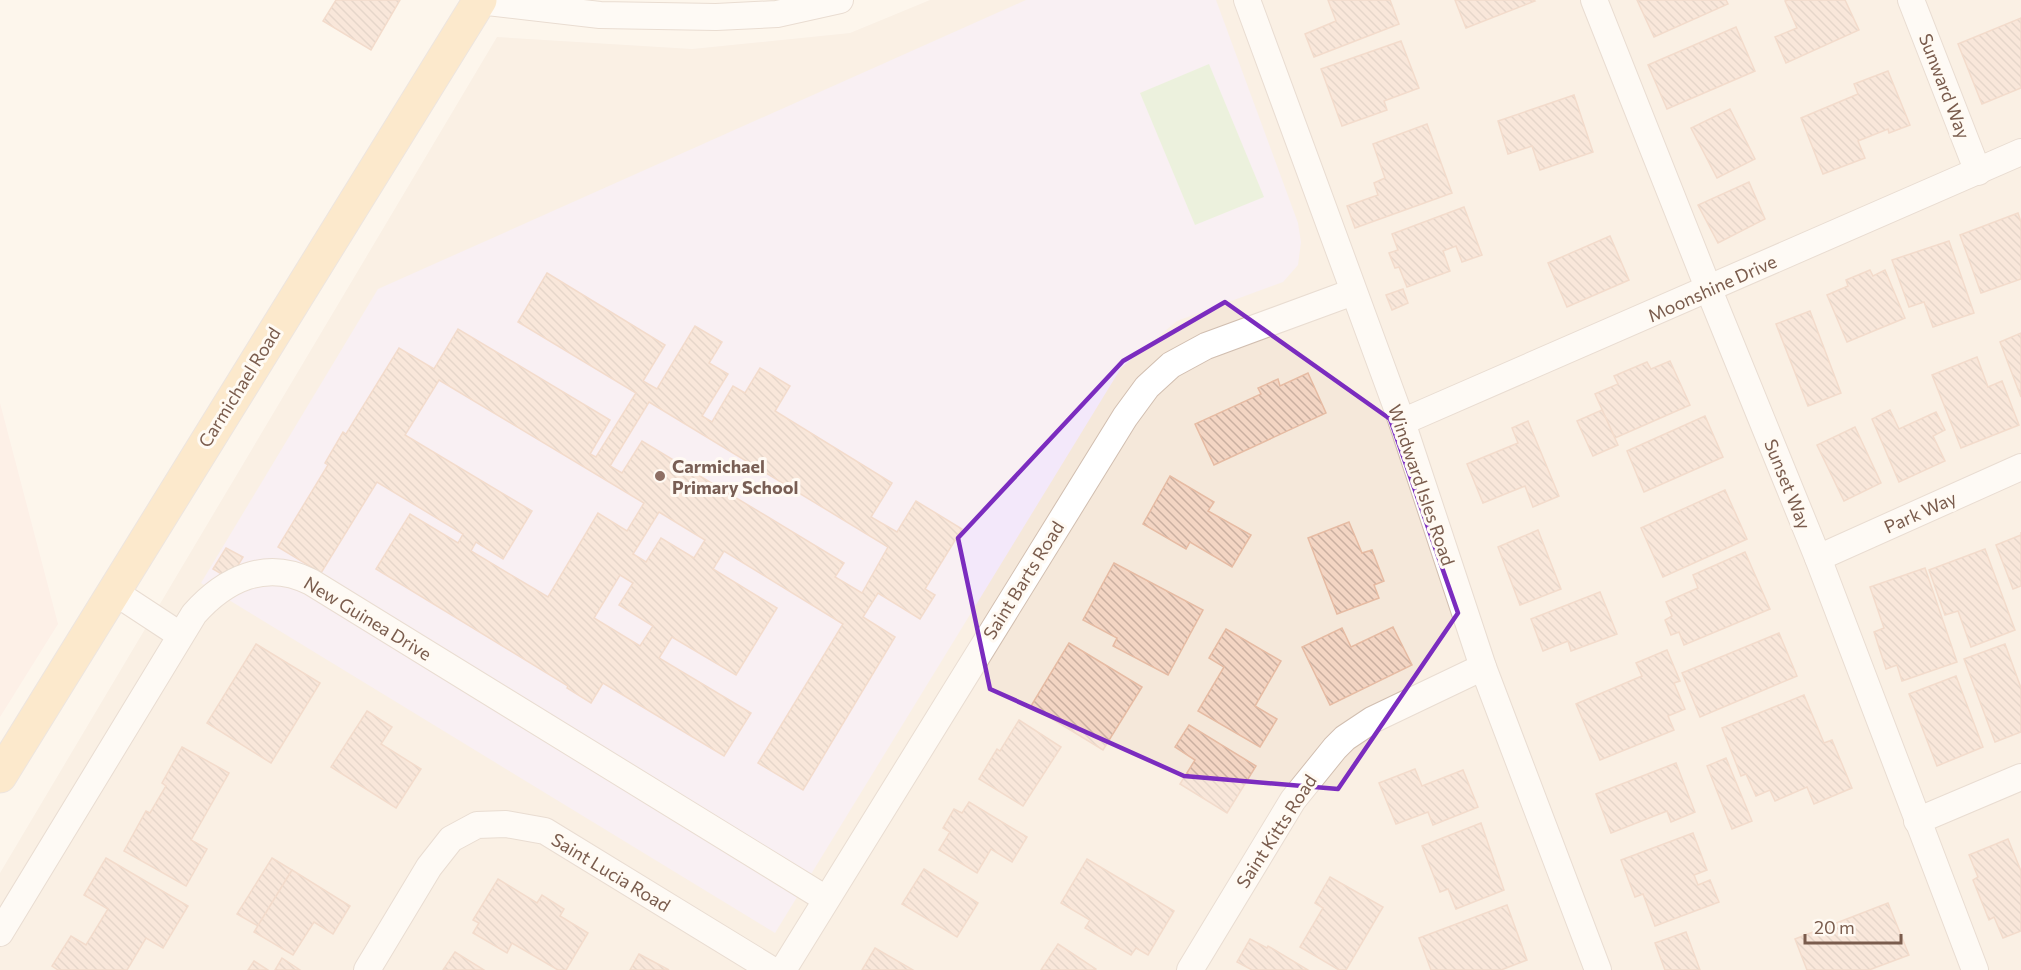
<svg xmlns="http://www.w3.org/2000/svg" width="2021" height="970" viewBox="0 0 2021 970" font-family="Commissioner,sans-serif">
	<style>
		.residential { fill: #f5e8da }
		.commercial { fill: #fde8e0 }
		.education { fill: #f3e8fa }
		.park { fill: #d8ecc9 }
		.building { fill: url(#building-back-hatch); stroke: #e6bba3; stroke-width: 1.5; fill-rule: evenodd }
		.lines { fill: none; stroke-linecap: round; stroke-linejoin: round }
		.street-casing { stroke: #d1beb0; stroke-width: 28 }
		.primary-casing { stroke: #dad1cd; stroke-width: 35 }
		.street { stroke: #fff; stroke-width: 26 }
		.primary { stroke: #fbd9a5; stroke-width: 33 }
		.marked { fill: none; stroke: #7b2cbf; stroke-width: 4.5; stroke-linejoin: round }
		.education-dot { fill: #8d6e63; stroke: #fffaf3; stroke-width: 2 }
		.labels { text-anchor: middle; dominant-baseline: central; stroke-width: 6; stroke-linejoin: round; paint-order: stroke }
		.street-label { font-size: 18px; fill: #7a5c4d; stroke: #fffaf3 }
		.education-label { font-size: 18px; font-weight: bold; fill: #785e54; stroke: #fffaf3; text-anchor: start }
	</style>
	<defs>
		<pattern id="building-back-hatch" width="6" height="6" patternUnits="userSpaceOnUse" patternTransform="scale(1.5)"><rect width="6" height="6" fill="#f3d5c3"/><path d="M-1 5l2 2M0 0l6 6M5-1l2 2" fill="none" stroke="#cab0a1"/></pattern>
	</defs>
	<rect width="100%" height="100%" fill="#fdf6ec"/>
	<polygon class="residential" points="930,0 2021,0 2021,970 0,970 0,873 497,37 692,49 850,33"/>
	<polygon class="commercial" points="0,403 58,624 0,717"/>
	<polygon class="education" points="1026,0 1216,0 1298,223 1301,242 1298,265 1283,282 1177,321 1121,368 775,933 201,583 378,289"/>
	<polygon class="park" points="1209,64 1264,197 1195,225 1140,93"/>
	<g class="building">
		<polygon points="336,0 400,0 371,50 323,21"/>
		<polygon points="1328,0 1390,0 1399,24 1314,57 1305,34 1336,21"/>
		<polygon points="1455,0 1534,0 1535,1 1466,28"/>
		<polygon points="1637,0 1726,0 1728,4 1654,37"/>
		<polygon points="1788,0 1845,0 1859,30 1786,63 1775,37 1797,28 1785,1"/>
		<polygon points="2021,18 2021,88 1982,104 1958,44"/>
		<polygon points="1736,27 1755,71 1667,109 1648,65"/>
		<polygon points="1401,41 1419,88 1384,101 1387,110 1342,126 1321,69"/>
		<polygon points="1888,71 1910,125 1889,133 1888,129 1858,141 1865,158 1823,174 1801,118 1858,94 1854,84"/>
		<polygon points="1574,95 1593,152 1540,170 1532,146 1508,154 1498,121"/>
		<polygon points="1730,109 1755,159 1717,178 1691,128"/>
		<polygon points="1427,124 1452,193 1355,228 1347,206 1378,195 1374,183 1385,178 1373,144"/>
		<polygon points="1749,182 1765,219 1718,243 1698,205"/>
		<polygon points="1464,207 1482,255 1462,262 1456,246 1443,251 1450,271 1407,287 1399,267 1395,268 1389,253 1398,250 1392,234"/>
		<polygon points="2018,213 2021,222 2021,279 1981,293 1960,235"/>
		<polygon points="1610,236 1629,280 1567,307 1548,263"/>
		<polygon points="1949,241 1974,313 1933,327 1924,302 1909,307 1892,260"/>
		<polygon points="1870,270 1873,276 1885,270 1905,318 1847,342 1827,295 1848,286 1846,280"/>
		<path d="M 547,273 L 665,345 L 643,381 L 657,389 L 695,326 L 722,342 L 709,363 L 728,374 L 702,416 L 712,422 L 733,386 L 745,393 L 760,368 L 790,386 L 775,411 L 892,483 L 871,517 L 897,532 L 916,501 L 962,529 L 925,589 L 935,595 L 920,619 L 878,593 L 863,617 L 895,637 L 803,790 L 758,763 L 843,624 L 724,551 L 713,569 L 777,608 L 736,675 L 672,637 L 659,658 L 751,713 L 724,756 L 603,683 L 591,703 L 567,688 L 568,686 L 376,569 L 410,514 L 458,543 L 463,534 L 377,482 L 321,573 L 278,547 L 328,465 L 325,463 L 343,432 L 346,434 L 399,348 L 434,369 L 458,329 L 610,420 L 590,454 L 596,457 L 636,393 L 518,322 ZM 439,380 L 644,503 L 627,531 L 598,513 L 548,597 L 471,551 L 476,542 L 503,559 L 532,511 L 405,435 ZM 649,402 L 888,547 L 862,593 L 835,577 L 844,563 L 642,441 L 622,473 L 610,466 ZM 659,512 L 705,540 L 694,558 L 661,538 L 646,562 L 633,554 ZM 620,575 L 633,583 L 619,605 L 653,626 L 640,646 L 594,618 Z"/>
		<polygon points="1403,289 1408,303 1392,310 1386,295"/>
		<polygon points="1810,311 1841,393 1808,406 1776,324"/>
		<polygon points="2021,333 2021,397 2000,342"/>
		<polygon points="1977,357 1988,387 2002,381 2019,425 1961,448 1932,375"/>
		<polygon points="1670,361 1690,405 1615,438 1595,394 1618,384 1614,376 1647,362 1651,369"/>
		<polygon points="1308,373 1326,413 1214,465 1195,424 1261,394 1258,388 1278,379 1280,386"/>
		<polygon points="1602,410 1618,445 1593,456 1577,421"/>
		<polygon points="1890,410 1899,429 1936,412 1945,430 1933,436 1945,461 1899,482 1872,419"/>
		<polygon points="1705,416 1723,457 1644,492 1627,451"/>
		<polygon points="1528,421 1559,496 1533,507 1525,486 1483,503 1467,464 1518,443 1512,428"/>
		<polygon points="1855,427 1881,483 1844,501 1817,445"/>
		<polygon points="1170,476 1214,502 1208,511 1251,535 1232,567 1190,542 1186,549 1143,524"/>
		<polygon points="1725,490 1747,539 1663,577 1641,528"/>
		<polygon points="1349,522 1362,553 1372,550 1384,581 1374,585 1379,598 1337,614 1308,538"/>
		<polygon points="1538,530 1561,589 1520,605 1498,547"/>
		<polygon points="2021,532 2021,586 2013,589 1996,545 2021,535"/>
		<polygon points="226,548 243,557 230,579 213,569"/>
		<polygon points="1985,549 2015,630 1971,647 1958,611 1945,615 1929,570"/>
		<polygon points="1745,552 1770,609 1684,645 1679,632 1671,635 1665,620 1672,616 1666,602 1698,588 1693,575"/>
		<polygon points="1114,563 1203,610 1168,675 1113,646 1117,638 1083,620"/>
		<polygon points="1925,568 1957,662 1902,681 1897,665 1886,669 1874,632 1884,628 1870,587"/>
		<polygon points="1600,592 1617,634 1571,651 1568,641 1543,651 1531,619"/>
		<polygon points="1393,627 1412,665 1330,705 1302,647 1342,628 1351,647"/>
		<polygon points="1226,629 1281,661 1255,706 1277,719 1260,747 1198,711 1224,667 1209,658"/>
		<polygon points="1779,633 1797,676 1700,717 1682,673"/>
		<polygon points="1069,643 1142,687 1103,750 1031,706"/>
		<polygon points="256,644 320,683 271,763 207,723"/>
		<polygon points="2005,644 2021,688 2021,732 1995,742 1964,659"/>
		<polygon points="1667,650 1680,681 1674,683 1685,709 1668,716 1674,730 1600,760 1576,704 1642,676 1636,663"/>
		<polygon points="1956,676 1983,747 1937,766 1909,694"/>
		<polygon points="1804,695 1824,743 1832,740 1852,788 1814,804 1807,787 1775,801 1770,790 1756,796 1746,774 1741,776 1722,728"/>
		<polygon points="367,711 392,727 381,744 421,769 396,808 331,767"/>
		<polygon points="1019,720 1061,747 1023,806 979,779 997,749 1000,751"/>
		<polygon points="1189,725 1256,766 1227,813 1180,784 1195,760 1175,747"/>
		<polygon points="182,747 229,773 191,840 207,849 186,886 124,851 146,811 150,813 166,786 162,783"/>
		<polygon points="1726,758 1752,821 1732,829 1707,766"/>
		<polygon points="1676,763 1695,812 1671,822 1667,811 1611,833 1596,794"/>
		<polygon points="1415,769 1422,786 1463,770 1478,807 1433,825 1428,812 1396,824 1379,783"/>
		<polygon points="969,802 1027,837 1012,862 991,849 977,873 939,850 950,832 943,828 954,809 962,813"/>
		<polygon points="1481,823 1504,890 1456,909 1448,889 1440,892 1422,846"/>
		<polygon points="1693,833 1707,870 1694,875 1698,885 1710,880 1719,902 1655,926 1643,894 1635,897 1621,860"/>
		<polygon points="2008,839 2021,871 2021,931 2003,938 1994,917 1989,920 1973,880 1978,877 1969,855"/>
		<polygon points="106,858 188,906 163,948 146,938 127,970 58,970 52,966 71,936 86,945 108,909 84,895"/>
		<polygon points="272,858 292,870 258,926 237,914"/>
		<polygon points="1087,859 1174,911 1148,955 1136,948 1131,955 1085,928 1090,920 1061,903"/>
		<polygon points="924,869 978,903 957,937 902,904"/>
		<polygon points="292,870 350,906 333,934 314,922 293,955 254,932"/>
		<polygon points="1330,877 1383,907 1346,970 1339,970 1300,947 1323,908 1315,903"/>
		<polygon points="498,879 537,903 542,895 564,909 560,916 588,933 566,970 558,970 512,943 507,953 473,933 479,923 473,920"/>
		<polygon points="1888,903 1909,955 1869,970 1807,970 1795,939"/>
		<polygon points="1507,905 1527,960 1501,970 1431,970 1419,938"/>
		<polygon points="1686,932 1700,970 1665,970 1655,943"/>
		<polygon points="1250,939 1267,948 1268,946 1308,970 1252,970 1237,962"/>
		<polygon points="1058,944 1096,969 1095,970 1041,970"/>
		<polygon points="875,948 913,970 862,970"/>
		<polygon points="455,952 484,970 443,970"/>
		<polygon points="639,954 669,970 630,970"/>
		<polygon points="282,958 300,970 275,970"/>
		<polygon points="254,961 268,970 248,970"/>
	</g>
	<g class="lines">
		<defs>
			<g id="street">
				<polyline points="1247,0 1402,422 1483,667 1598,970"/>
				<polyline points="1594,0 1709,290 1818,558 1975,970"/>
				<polyline points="1911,0 1978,172"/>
				<polyline points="479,1 600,15 716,17 777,14 840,0"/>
				<polyline points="1402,422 2021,152"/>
				<polyline points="1818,558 2021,467"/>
				<polyline points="113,591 180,635"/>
				<polyline points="1917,821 2021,777"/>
				<path d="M 0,933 L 194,614 C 225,579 266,559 311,582 L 826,899"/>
				<polyline points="367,970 429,867 451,839 477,825 506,824 545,831 772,970"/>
				<polyline points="783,970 1125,417 1147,387 1171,365 1206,346 1353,292"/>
				<polyline points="1190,970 1293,800 1335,748 1345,738 1372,720 1483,667"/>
			</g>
			<polyline id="primary" points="0,776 480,0"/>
		</defs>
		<use href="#street" class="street-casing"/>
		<use href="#primary" class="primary-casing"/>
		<use href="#street" class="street"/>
		<use href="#primary" class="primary"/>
	</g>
	<path d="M0 0H2021V970H0ZM 1225,302 L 1390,419 L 1458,613 L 1338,789 L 1184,776 L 990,689 L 958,538 L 1123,361 Z" fill="#fdf6ec" fill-opacity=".55" fill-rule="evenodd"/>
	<path class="marked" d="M 1225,302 L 1390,419 L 1458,613 L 1338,789 L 1184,776 L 990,689 L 958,538 L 1123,361 Z"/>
	<circle class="education-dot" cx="660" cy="476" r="6"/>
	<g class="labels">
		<g class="street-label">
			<text transform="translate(1945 86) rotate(69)">Sunward Way</text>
			<text transform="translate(1712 288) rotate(-24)">Moonshine Drive</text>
			<text transform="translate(239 387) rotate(-58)">Carmichael Road</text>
			<text transform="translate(1788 484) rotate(68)">Sunset Way</text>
			<text transform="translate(1422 485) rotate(71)">Windward Isles Road</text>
			<text transform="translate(1920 512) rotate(-24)">Park Way</text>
			<text transform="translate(1023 580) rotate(-58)">Saint Barts Road</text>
			<text transform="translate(368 618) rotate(31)">New Guinea Drive</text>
			<text transform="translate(1276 831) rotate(-57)">Saint Kitts Road</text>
			<text transform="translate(611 872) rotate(31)">Saint Lucia Road</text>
		</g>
		<g class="education-label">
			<text x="672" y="466">Carmichael<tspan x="672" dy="21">Primary School</tspan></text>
		</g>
	</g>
	<path d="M1805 934v9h96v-9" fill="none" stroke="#7a5c4d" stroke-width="3"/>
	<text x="1814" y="934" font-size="18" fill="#7a5c4d" stroke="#fffaf3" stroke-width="4.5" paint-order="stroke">20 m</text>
</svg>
